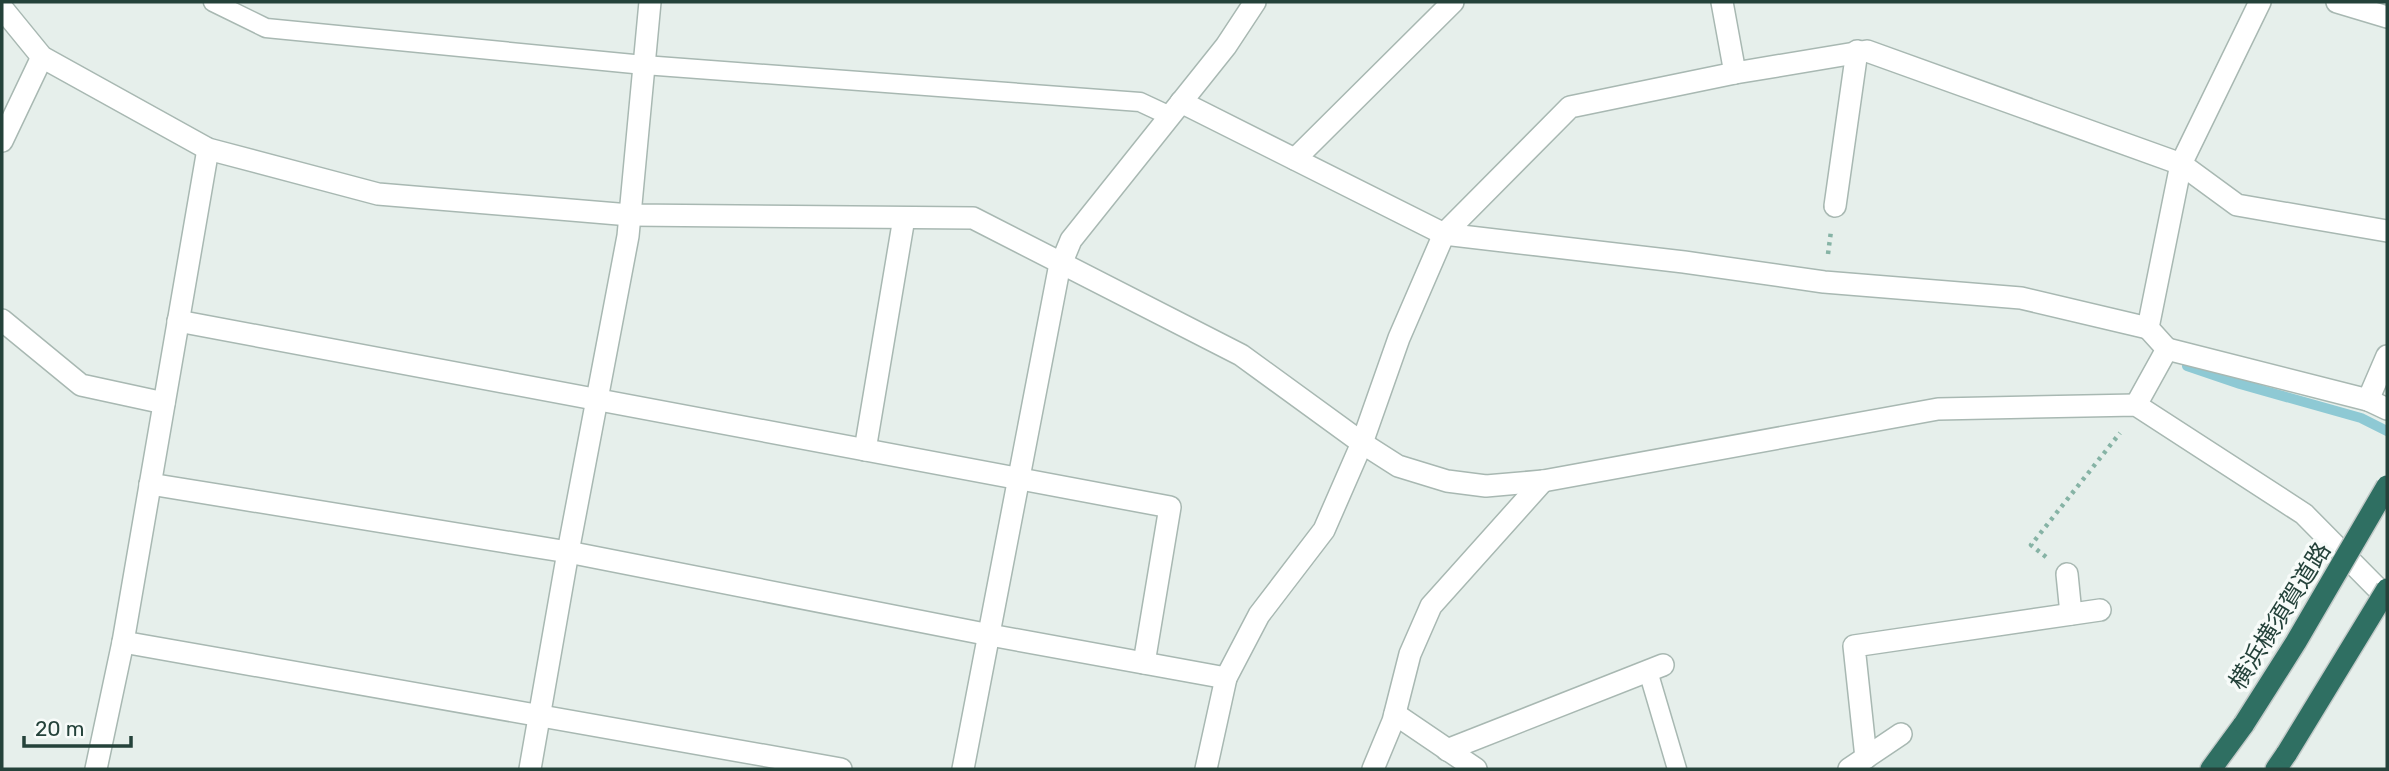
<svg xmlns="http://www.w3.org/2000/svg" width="2389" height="771" viewBox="0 0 2389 771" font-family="Rubik,'Noto Sans JP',sans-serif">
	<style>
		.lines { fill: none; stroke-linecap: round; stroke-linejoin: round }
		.stream { stroke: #8ec9d4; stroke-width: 10 }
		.service-casing { stroke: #a8b8b2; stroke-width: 21 }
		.minor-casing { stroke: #a8b8b2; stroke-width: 24 }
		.motorway-casing { stroke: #c2cac8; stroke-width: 24 }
		.path { stroke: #86b3a5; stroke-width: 4.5; stroke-dasharray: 3.5 5; stroke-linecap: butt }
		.service { stroke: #fff; stroke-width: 18 }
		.minor { stroke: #fff; stroke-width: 21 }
		.motorway { stroke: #2f6f62; stroke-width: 21 }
		.motorway-bridge-casing { stroke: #c2cac8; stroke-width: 24; stroke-linecap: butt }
		.motorway-bridge { stroke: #2f6f62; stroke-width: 21 }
		.labels { text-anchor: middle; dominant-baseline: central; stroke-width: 7; stroke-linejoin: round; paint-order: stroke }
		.street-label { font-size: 24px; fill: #24423a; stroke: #f7fbf9 }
	</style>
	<rect width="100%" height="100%" fill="#e6efeb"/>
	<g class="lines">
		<polyline class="stream" points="2187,366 2240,384 2361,418 2387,431"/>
		<defs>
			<g id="service">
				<polyline points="213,2 266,28 644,65 1140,102 1170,116"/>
				<polyline points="1648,671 1677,769"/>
			</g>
			<g id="minor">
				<polyline points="1722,2 1735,73"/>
				<polyline points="2337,2 2387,17"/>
				<polyline points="2,8 42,57 208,149 378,194 630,215 973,218 1241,355 1362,443 1398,466 1447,481 1486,486 1543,481 1938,409 2136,405 2304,514 2387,598"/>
				<polyline points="1181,102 1444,234 1684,262 1824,282 2021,298 2148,328"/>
				<polyline points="2,141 42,57"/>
				<polyline points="1295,159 1453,2"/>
				<polyline points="1835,206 1857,51"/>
				<polyline points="2,320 81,385 164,403"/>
				<polyline points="178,321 1170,507 1144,663"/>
				<polyline points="2167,349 2368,400 2387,409"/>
				<polyline points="2368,400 2387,356"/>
				<polyline points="2136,405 2167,349 2148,328 2181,164 2260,2"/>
				<polyline points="865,450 904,218"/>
				<polyline points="150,484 568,552 990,635 1226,678"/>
				<polyline points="2067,574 2071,614"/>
				<polyline points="123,642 841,769"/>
				<polyline points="1395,714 1476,769"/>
				<polyline points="1447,750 1663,665"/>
				<polyline points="1866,758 1854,646 2100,610"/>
				<polyline points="96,769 123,642 208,149"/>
				<polyline points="530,769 568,552 628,236 650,2"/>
				<polyline points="963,769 1059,269 1071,240 1226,46 1255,2"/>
				<polyline points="1206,769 1226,678 1259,615 1324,530 1362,443 1399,338 1444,234 1570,107 1735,73 1867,51 2181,164 2237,205 2387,231"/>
				<polyline points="1373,769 1393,721 1410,654 1431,606 1543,481"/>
				<polyline points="1849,769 1901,734"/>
			</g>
			<g id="motorway">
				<polyline points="2211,769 2244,724"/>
				<polyline points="2276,769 2287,753"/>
			</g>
		</defs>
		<use href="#service" class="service-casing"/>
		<use href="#minor" class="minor-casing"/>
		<use href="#motorway" class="motorway-casing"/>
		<g class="path">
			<polyline points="1828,254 1831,231"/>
			<polyline points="2046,557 2031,545 2120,433"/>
		</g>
		<use href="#service" class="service"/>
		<use href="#minor" class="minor"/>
		<use href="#motorway" class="motorway"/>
		<defs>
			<g id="motorway-bridge">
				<polyline points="2244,724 2296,642 2387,486"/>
				<polyline points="2287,753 2387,589"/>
			</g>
		</defs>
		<use href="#motorway-bridge" class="motorway-bridge-casing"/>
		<use href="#motorway-bridge" class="motorway-bridge"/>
	</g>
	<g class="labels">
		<g class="street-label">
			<text transform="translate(2280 616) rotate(-58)">横浜横須賀道路</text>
		</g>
	</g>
	<rect width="2389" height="771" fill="none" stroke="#24423a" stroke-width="7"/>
	<path d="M24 736v10h107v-10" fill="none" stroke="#24423a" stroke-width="3.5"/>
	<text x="35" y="736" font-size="21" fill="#24423a" stroke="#f7fbf9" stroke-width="5" paint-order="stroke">20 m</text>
</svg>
